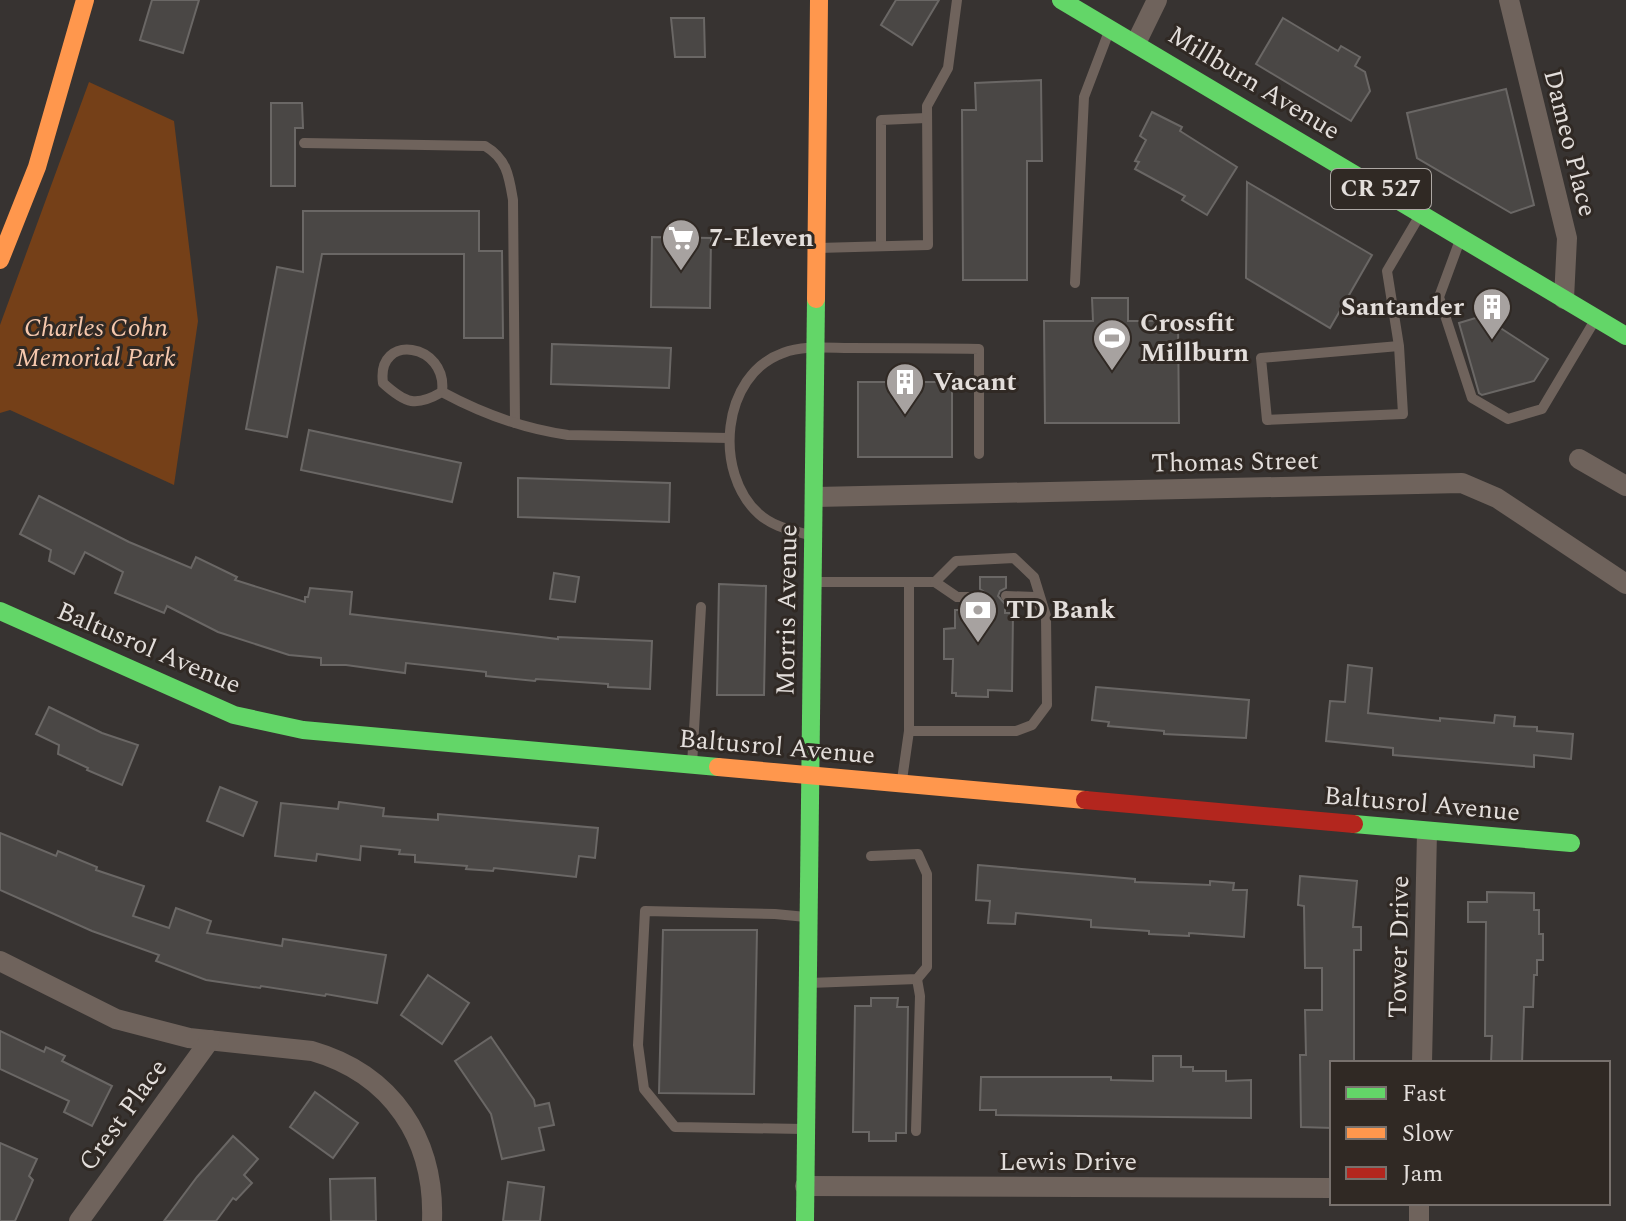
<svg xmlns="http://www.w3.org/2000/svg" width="1626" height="1221" viewBox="0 0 1626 1221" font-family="Spectral,serif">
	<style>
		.green { fill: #754018 }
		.building { fill: #4a4745; stroke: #6a6765; stroke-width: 2 }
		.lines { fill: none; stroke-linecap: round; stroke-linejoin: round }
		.lane { stroke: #6f635c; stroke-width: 10 }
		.street { stroke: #6f635c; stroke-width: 20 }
		.fast { stroke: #63d668; stroke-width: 18 }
		.slow { stroke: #ff974d; stroke-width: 18 }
		.jam { stroke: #b3261e; stroke-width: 18 }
		.labels { text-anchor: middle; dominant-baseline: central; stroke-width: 6; stroke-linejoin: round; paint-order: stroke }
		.shield { fill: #302924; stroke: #ada8a4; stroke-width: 2 }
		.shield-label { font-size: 24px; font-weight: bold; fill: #e3dedb }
		.street-label { font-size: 26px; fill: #e3dedb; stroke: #302924 }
		.poi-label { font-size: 26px; font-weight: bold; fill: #e3dedb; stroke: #302924; text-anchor: start }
		.park-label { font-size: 26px; font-style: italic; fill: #f6c8ad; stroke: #302924 }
	</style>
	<rect width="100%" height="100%" fill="#373331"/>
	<polygon class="green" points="89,82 174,121 198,321 174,485 10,410 0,413 0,325"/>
	<g class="building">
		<polygon points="152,0 199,0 183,53 140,40"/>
		<polygon points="896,0 939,0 912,45 881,25"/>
		<polygon points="671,18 704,18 705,57 675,57"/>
		<polygon points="1283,18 1338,51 1341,46 1360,57 1355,66 1365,72 1370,91 1351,121 1256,64"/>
		<polygon points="1041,80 1042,161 1027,161 1027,280 963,280 962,110 976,110 975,83"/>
		<polygon points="1506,89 1534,205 1511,213 1417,158 1407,113"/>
		<polygon points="271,103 302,103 303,128 295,128 295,186 271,186"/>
		<polygon points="1152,112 1182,127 1180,131 1237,167 1207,215 1182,200 1185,196 1135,169 1139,162 1135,161 1146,140 1140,136"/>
		<polygon points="1247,182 1372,255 1330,328 1246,278"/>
		<polygon points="303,211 479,211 479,251 502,251 503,338 464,338 464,254 322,254 287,437 246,429 277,267 303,272"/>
		<polygon points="652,237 711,238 710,308 651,307"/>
		<polygon points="1092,298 1128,298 1128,321 1178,321 1179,423 1045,423 1044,321 1093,321"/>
		<polygon points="1482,316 1548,359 1534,381 1482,395 1479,393 1459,323"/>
		<polygon points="552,344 671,348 669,388 551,384"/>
		<rect x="858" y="382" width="94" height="75"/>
		<polygon points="309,430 461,463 452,502 301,470"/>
		<polygon points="518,478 670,483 669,522 518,517"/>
		<polygon points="39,496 129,542 191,568 196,557 237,577 235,580 305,602 305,597 308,597 310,588 352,592 350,614 558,639 558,637 652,641 650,689 608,687 608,684 536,679 535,681 486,676 486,672 406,663 405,673 346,665 321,665 321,658 289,655 218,632 167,606 164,613 115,593 123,572 85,552 74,574 49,561 51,550 20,534"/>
		<polygon points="554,573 579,577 575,602 550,599"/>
		<polygon points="980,577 1006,577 1006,588 1000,591 998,596 1005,604 1005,613 1013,613 1012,691 988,690 988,697 956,696 956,693 952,693 953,659 944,659 944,629 955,628 955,610 980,610 980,605 986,602 987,594 980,589"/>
		<polygon points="719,584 766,586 764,695 717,695"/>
		<polygon points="1348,665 1372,668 1368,713 1440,721 1440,718 1494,723 1495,715 1515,717 1514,726 1537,727 1537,731 1573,734 1571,759 1534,755 1534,767 1393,755 1393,748 1326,741 1330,701 1345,702"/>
		<polygon points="1096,687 1249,700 1246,738 1164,734 1164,731 1108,726 1109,722 1092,720"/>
		<polygon points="49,707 102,733 138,745 122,785 87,770 88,768 58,754 59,745 36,734"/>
		<polygon points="220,787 257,802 243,836 207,821"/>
		<polygon points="339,802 384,808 383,816 438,820 438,814 598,828 595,858 579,856 576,877 494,868 493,871 466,869 467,866 415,862 415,855 399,854 400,850 361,846 360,860 317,854 316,861 275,856 281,803 338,809"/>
		<polygon points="0,833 56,856 58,851 97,867 96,870 144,886 133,916 169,928 176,908 211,921 207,933 282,946 283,939 386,955 377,1003 326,994 325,996 261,986 260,988 206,980 156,961 159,955 92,931 0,890"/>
		<polygon points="978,865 1135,879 1135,882 1210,885 1210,881 1234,883 1233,890 1247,890 1244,937 1189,933 1189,936 1149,934 1149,931 1091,927 1091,920 1016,913 1015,924 988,923 990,901 976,900"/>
		<polygon points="1300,876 1357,881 1353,927 1361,927 1361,950 1354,950 1354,1063 1332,1063 1332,1128 1301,1127 1300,1055 1306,1055 1305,1010 1322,1010 1322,968 1305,968 1304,906 1298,905"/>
		<polygon points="1487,892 1534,893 1534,910 1539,910 1539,934 1543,934 1543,960 1537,960 1537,975 1534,975 1533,1007 1524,1007 1522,1063 1491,1063 1492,1036 1485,1036 1486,922 1468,922 1468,902 1487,902"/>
		<polygon points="663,930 757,930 754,1094 659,1093"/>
		<polygon points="428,975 469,1003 442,1044 401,1015"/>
		<polygon points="871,998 898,998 897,1007 908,1007 906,1133 896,1133 896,1141 869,1141 869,1132 853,1132 855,1006 871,1006"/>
		<polygon points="0,1031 44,1052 46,1047 65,1056 62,1061 112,1086 92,1126 64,1112 69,1101 0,1069"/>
		<polygon points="491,1037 534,1100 535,1106 549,1103 554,1125 539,1128 544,1150 502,1159 491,1114 455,1061"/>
		<polygon points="1153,1056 1181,1056 1181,1067 1193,1067 1193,1071 1226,1071 1226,1081 1251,1080 1251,1118 996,1115 996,1110 980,1110 981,1077 1111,1077 1111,1080 1153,1081"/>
		<polygon points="315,1092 358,1123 333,1158 290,1127"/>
		<polygon points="233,1136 258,1159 244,1175 252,1183 236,1200 233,1198 216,1221 164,1221 197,1177"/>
		<polygon points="0,1143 37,1159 29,1176 33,1180 15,1221 0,1221"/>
		<polygon points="375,1178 376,1221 331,1221 330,1179"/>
		<polygon points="508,1182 544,1187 540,1221 503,1221"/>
	</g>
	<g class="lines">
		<g class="lane">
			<path d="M 304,143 L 485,146 C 507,159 509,176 513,200 L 515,423"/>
			<polyline points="1460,240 1439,297 1472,398 1508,419 1542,409 1595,320"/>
			<polyline points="881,246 881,120 926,118"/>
			<polyline points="818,248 928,245 927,106 948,68 957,0"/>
			<polyline points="1075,283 1084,97 1108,34"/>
			<polyline points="1399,346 1261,358 1267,420 1403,414 1399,346 1387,271 1420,215"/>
			<path d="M 442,392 C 416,407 406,404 383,383 C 376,332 448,343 442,392 C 481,413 524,429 568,435 L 729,438"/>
			<path d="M 809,535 C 792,530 773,527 759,514 C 713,473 721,375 783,353 C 803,345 829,348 850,348 C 893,348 936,348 979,349 L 979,454"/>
			<polyline points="816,582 909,582 909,731 902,780"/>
			<polyline points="909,582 935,582 957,597 980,597"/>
			<polyline points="1006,596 1035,597 1040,607"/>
			<polyline points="909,731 1016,731 1032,725 1047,705 1046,616 1034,577 1014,558 956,561 935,582"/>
			<polyline points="692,765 701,607"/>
			<polyline points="809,983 917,979 927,967 927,874 918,854 871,856"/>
			<polyline points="803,1129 675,1127 644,1089 638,1045 645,911 775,914 806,917"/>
			<polyline points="916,1131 920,996 917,979"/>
		</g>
		<g class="street">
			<polyline points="1509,0 1567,238 1564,299"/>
			<polyline points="1136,43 1157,0"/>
			<polyline points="1579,459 1626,486"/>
			<polyline points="816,497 1462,483 1497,498 1626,584"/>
			<path d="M 0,961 L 116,1019 L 189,1038 L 312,1051 C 392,1074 435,1139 432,1221"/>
			<polyline points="1422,1063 1427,832"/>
			<polyline points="805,1186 1332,1188"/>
			<polyline points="1419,1203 1419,1221"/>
			<polyline points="79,1221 210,1040"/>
		</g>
		<g class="fast">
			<polyline points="1061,0 1626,336"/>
			<polyline points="0,611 234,715 303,730 718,767"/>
			<polyline points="1354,824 1571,843"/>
			<polyline points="805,1221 816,299"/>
		</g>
		<g class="slow">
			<polyline points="0,260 37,167 85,0"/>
			<polyline points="816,299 819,0"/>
			<polyline points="718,767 1085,800"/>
		</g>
		<polyline class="jam" points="1085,800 1354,824"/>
	</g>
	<defs>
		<symbol id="supermarket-pin" viewBox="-11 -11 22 30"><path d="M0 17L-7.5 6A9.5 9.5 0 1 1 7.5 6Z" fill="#a7a2a0" stroke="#302924"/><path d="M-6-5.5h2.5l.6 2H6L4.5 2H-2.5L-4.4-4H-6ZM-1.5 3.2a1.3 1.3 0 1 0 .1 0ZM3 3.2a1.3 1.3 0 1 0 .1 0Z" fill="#fff"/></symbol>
		<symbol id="building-pin" viewBox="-11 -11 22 30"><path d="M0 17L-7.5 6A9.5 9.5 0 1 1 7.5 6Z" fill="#a7a2a0" stroke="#302924"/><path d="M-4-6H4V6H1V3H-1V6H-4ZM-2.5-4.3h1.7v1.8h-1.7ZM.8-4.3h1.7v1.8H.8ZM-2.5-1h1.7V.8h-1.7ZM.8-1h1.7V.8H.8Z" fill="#fff"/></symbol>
		<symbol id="stadium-pin" viewBox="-11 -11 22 30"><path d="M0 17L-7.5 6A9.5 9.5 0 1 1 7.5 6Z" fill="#a7a2a0" stroke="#302924"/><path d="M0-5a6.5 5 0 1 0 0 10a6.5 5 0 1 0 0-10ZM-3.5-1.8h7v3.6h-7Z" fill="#fff"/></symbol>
		<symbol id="bank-pin" viewBox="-11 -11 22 30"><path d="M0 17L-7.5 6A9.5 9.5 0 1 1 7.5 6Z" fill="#a7a2a0" stroke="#302924"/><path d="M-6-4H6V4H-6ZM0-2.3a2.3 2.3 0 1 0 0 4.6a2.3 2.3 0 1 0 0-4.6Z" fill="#fff"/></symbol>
	</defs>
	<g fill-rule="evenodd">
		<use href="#supermarket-pin" x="659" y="216" width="44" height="60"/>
		<use href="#building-pin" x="1470" y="285" width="44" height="60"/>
		<use href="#stadium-pin" x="1090" y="316" width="44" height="60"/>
		<use href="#building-pin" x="883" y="360" width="44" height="60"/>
		<use href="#bank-pin" x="956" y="588" width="44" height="60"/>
	</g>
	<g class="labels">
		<rect class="shield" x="1331" y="169" width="100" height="40" rx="6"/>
		<g class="shield-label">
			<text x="1381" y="189">CR 527</text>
		</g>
		<g class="street-label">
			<text transform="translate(1254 83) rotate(31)">Millburn Avenue</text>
			<text transform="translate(1570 143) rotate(76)">Dameo Place</text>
			<text transform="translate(1235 462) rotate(-1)">Thomas Street</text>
			<text transform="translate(787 610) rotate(-89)">Morris Avenue</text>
			<text transform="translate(149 648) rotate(23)">Baltusrol Avenue</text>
			<text transform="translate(777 747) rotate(5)">Baltusrol Avenue</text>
			<text transform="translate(1422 804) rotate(5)">Baltusrol Avenue</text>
			<text transform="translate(1399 947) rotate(-89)">Tower Drive</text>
			<text transform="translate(123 1115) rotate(-54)">Crest Place</text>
			<text x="1068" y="1162">Lewis Drive</text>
		</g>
		<g class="poi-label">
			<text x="709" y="238">7-Eleven</text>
			<text x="1464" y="307" text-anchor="end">Santander</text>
			<text x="1140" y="323">Crossfit<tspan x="1140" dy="30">Millburn</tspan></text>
			<text x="933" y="382">Vacant</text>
			<text x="1006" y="610">TD Bank</text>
		</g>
		<g class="park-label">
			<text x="96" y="328">Charles Cohn<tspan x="96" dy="30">Memorial Park</tspan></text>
		</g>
	</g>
	<rect x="1330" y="1061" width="280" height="144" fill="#302924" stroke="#78716d" stroke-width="2"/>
	<rect x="1346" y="1087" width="40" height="12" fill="#63d668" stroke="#78716d" stroke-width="2"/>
	<text x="1402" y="1101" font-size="24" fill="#e3dedb">Fast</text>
	<rect x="1346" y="1127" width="40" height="12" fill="#ff974d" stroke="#78716d" stroke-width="2"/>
	<text x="1402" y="1141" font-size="24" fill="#e3dedb">Slow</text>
	<rect x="1346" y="1167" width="40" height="12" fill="#b3261e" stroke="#78716d" stroke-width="2"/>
	<text x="1402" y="1181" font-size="24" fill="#e3dedb">Jam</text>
</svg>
